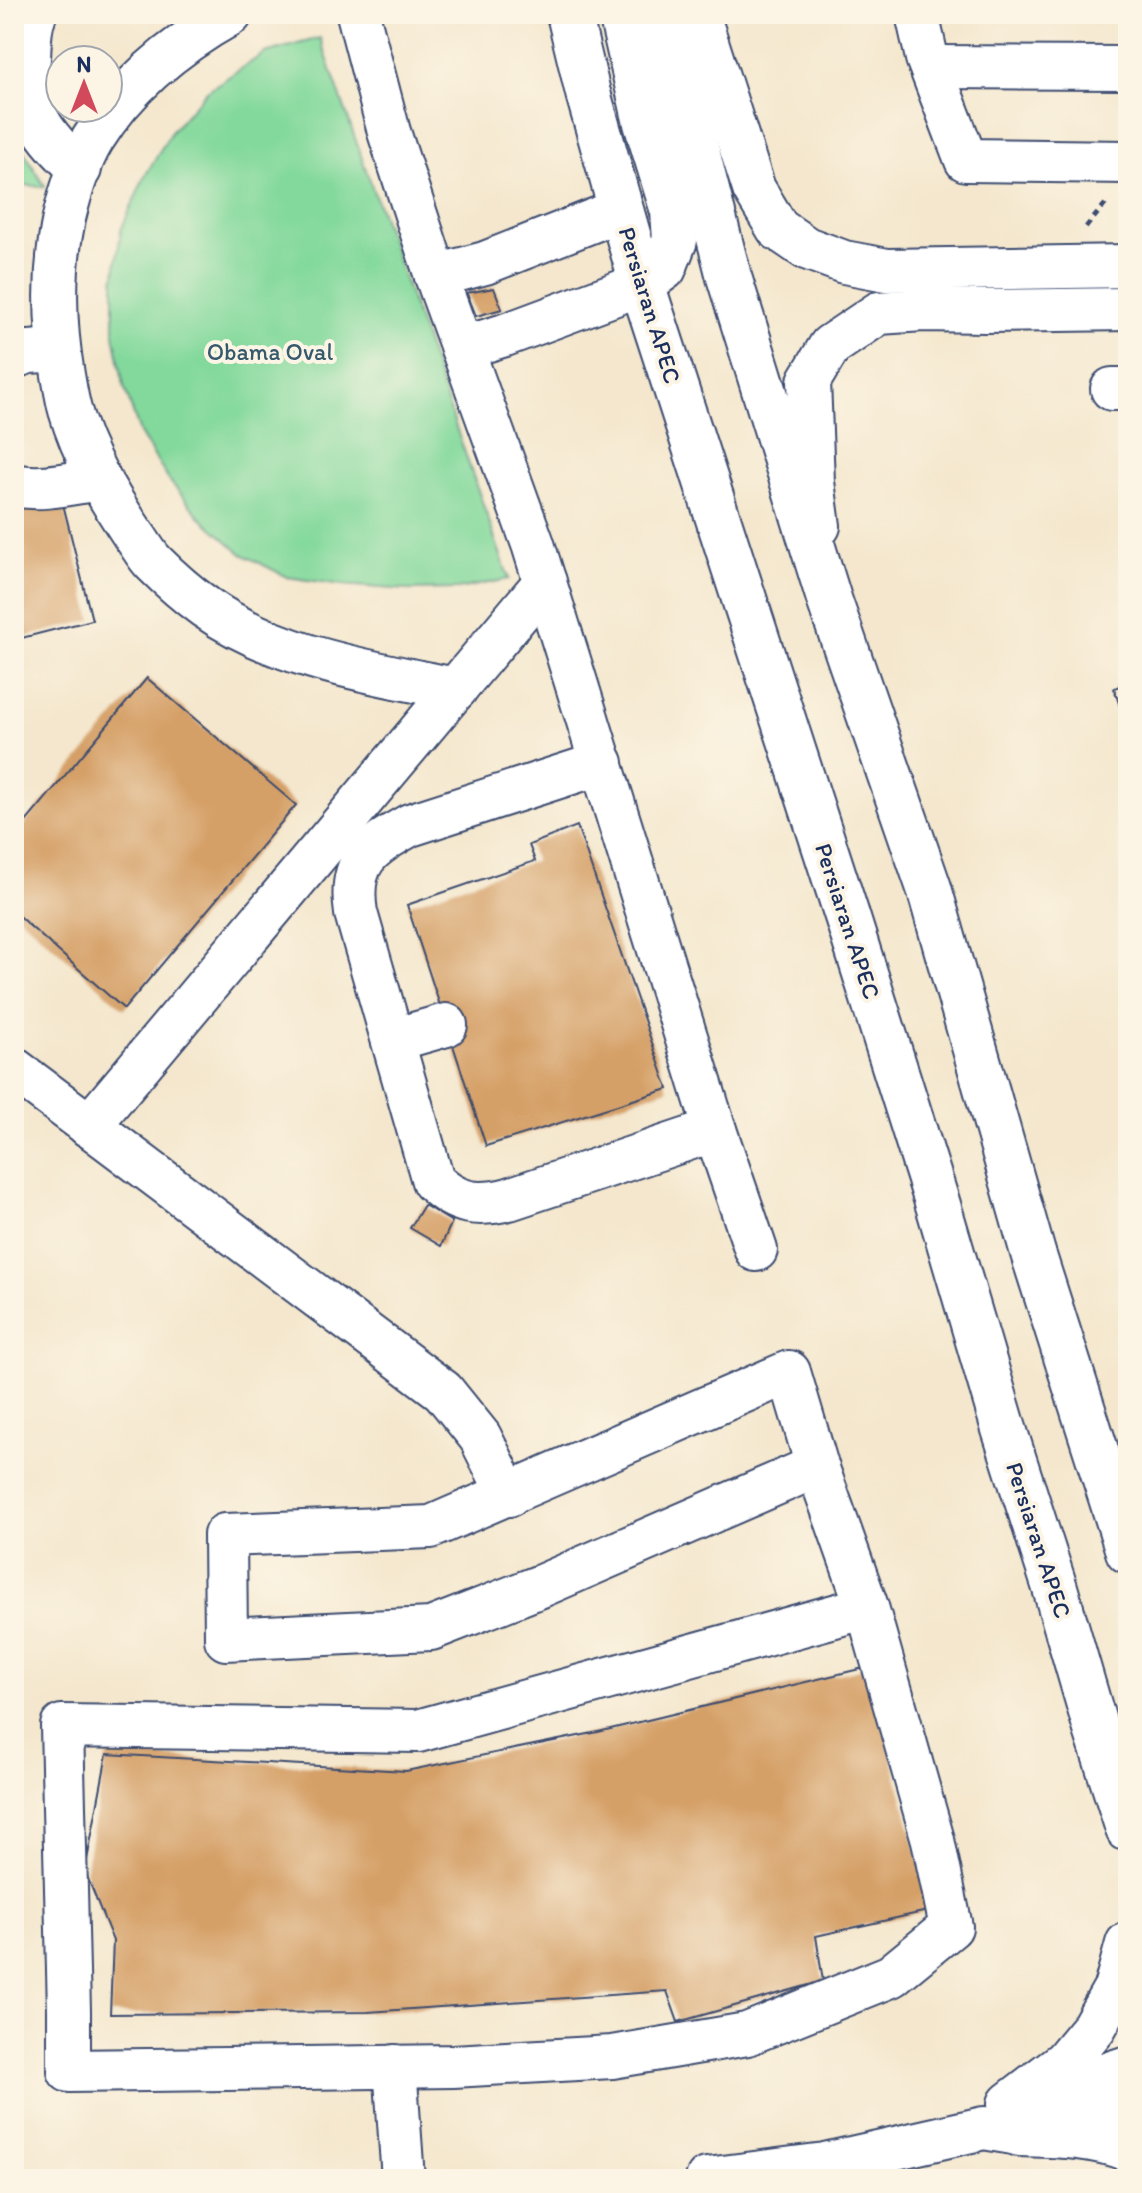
<svg xmlns="http://www.w3.org/2000/svg" width="1142" height="2193" viewBox="0 0 1142 2193" font-family="Itim,sans-serif">
	<style>
		.green { fill: #83d99c; stroke: #4f847d; stroke-width: 2 }
		.building { fill: #d5a068 }
		.lines { fill: none; stroke-linecap: round; stroke-linejoin: round }
		.minor-casing { stroke: #3c4b6f; stroke-width: 46 }
		.major-casing { stroke: #3c4b6f; stroke-width: 48 }
		.path { stroke: #3c4b6f; stroke-width: 5; stroke-dasharray: 6 6; stroke-linecap: butt }
		.minor { stroke: #fff; stroke-width: 42 }
		.major { stroke: #fff; stroke-width: 44 }
		.labels { text-anchor: middle; dominant-baseline: central; stroke-width: 8; stroke-linejoin: round; paint-order: stroke }
		.street-label { font-size: 24px; fill: #1b2f5e; stroke: #fcf5e5 }
		.park-label { font-size: 24px; fill: #355a6e; stroke: #fcf5e5 }
	</style>
	<rect width="100%" height="100%" fill="#fcf5e5"/>
	<filter id="ink" filterUnits="userSpaceOnUse"><feTurbulence type="fractalNoise" baseFrequency=".0125" numOctaves="2"/><feDisplacementMap in="SourceGraphic" scale="16" xChannelSelector="R" yChannelSelector="G"/><feConvolveMatrix kernelMatrix="1 2 1 2 8 2 1 2 1" color-interpolation-filters="sRGB"/></filter>
	<filter id="wash" filterUnits="userSpaceOnUse"><feTurbulence type="fractalNoise" baseFrequency=".006" numOctaves="4" result="noise"/><feDisplacementMap in="SourceGraphic" scale="32" xChannelSelector="R" yChannelSelector="G"/><feGaussianBlur stdDeviation="1.8" result="paint"/><feColorMatrix in="noise" values="0 0 0 0 0 0 0 0 0 0 0 0 0 0 0 0 0 1.4 0 .05"/><feComposite in="paint" operator="in"/></filter>
	<g filter="url(#wash)">
		<rect width="100%" height="100%" fill="#f4e7cd"/>
		<g class="green">
			<polygon points="320,38 509,579 458,589 408,590 342,585 287,577 242,554 200,517 168,479 140,433 124,386 114,334 114,281 121,230 144,178 171,132 207,91 265,53"/>
			<polygon points="14,134 45,187 14,184"/>
		</g>
		<g id="blocks">
			<g class="building">
				<polygon points="494,288 502,309 476,316 467,293"/>
				<polygon points="62,500 92,620 14,640 14,503"/>
				<polygon points="147,678 296,805 124,1009 14,912 14,836"/>
				<polygon points="1128,683 1128,728 1127,728 1114,688"/>
				<polygon points="577,826 668,1089 486,1146 407,905 535,861 529,845"/>
				<polygon points="424,1205 452,1222 441,1246 410,1228"/>
				<polygon points="868,1667 932,1910 816,1936 823,1981 678,2022 667,1991 368,2012 110,2014 113,1941 85,1871 107,1754 406,1771 598,1732"/>
			</g>
		</g>
	</g>
	<g filter="url(#ink)">
		<use href="#blocks" fill-opacity="0" stroke="#3c4b6f" stroke-width="2"/>
		<g class="lines">
			<defs>
				<g id="minor">
					<path d="M 35,14 C 29,28 30,43 29,58 C 25,114 42,133 80,169"/>
					<path d="M 231,14 C 177,44 126,86 93,139 C 80,161 70,193 64,218 C 53,270 54,322 63,375 C 65,386 67,399 70,410 C 83,455 107,495 133,534 C 140,543 146,555 154,563 C 169,578 187,594 205,607 C 277,658 371,672 456,689"/>
					<polyline points="358,14 389,132 436,276 533,544 715,1130 756,1250"/>
					<polyline points="698,14 754,189 778,229 806,248 844,262 887,270 1128,266"/>
					<polyline points="917,14 927,58 966,160 1128,162"/>
					<polyline points="931,67 1128,68"/>
					<polyline points="436,276 485,263 620,210"/>
					<polyline points="462,348 505,335 642,284"/>
					<polyline points="14,357 29,352 59,350"/>
					<polyline points="1112,389 1128,389"/>
					<path d="M 14,485 C 42,491 71,483 99,479"/>
					<polyline points="819,526 813,482 809,381 830,346 879,313 923,310 986,311 1128,309"/>
					<path d="M 602,763 L 410,825 C 369,848 348,861 356,913 L 433,1181 C 456,1204 477,1207 509,1199 L 715,1130"/>
					<polyline points="393,1040 446,1025"/>
					<polyline points="14,1069 443,1391 480,1437 509,1495"/>
					<polyline points="89,1126 545,582"/>
					<polyline points="817,1466 541,1586 431,1629 226,1639 225,1535 431,1527 789,1372 817,1466 867,1607 933,1840 951,1927 891,1976 747,2034 612,2057 453,2066 69,2071 69,2011 62,1726 418,1731 867,1607"/>
					<polyline points="395,2066 403,2179"/>
					<polyline points="1019,2102 1128,2067"/>
					<polyline points="707,2179 825,2164 984,2128 1019,2134 1128,2107"/>
				</g>
				<g id="major">
					<polyline points="569,14 588,93 642,284 847,916 938,1205 1004,1429 1055,1588 1096,1729 1128,1829"/>
					<polyline points="621,14 646,123 673,211 675,240 664,268 642,284"/>
					<polyline points="662,14 729,277 829,599 929,888 1033,1253 1128,1551"/>
					<polyline points="1010,2104 1065,2062 1094,2027 1116,1988 1128,1944"/>
					<path d="M 1019,2134 C 1057,2135 1092,2135 1128,2149"/>
				</g>
			</defs>
			<use href="#minor" class="minor-casing"/>
			<use href="#major" class="major-casing"/>
			<polyline class="path" points="1086,227 1108,201"/>
			<use href="#minor" class="minor"/>
			<use href="#major" class="major"/>
		</g>
	</g>
	<g class="labels">
		<g class="street-label">
			<text transform="translate(650 305) rotate(73)">Persiaran APEC</text>
			<text transform="translate(848 921) rotate(72)">Persiaran APEC</text>
			<text transform="translate(1039 1540) rotate(72)">Persiaran APEC</text>
		</g>
		<g class="park-label">
			<text x="270" y="351">Obama Oval</text>
		</g>
	</g>
	<rect width="1142" height="2193" fill="none" stroke="#fcf5e5" stroke-width="48"/>
	<g transform="translate(84 84)"><circle r="38" fill="#fcf5e5" stroke="#a2a6af" stroke-width="2"/>
	<path d="M0-6L14 30L0 20L-14 30Z" fill="#d1495b"/>
	<text y="-12" font-size="22" font-weight="bold" text-anchor="middle" fill="#1b2f5e">N</text>
	</g>
</svg>
